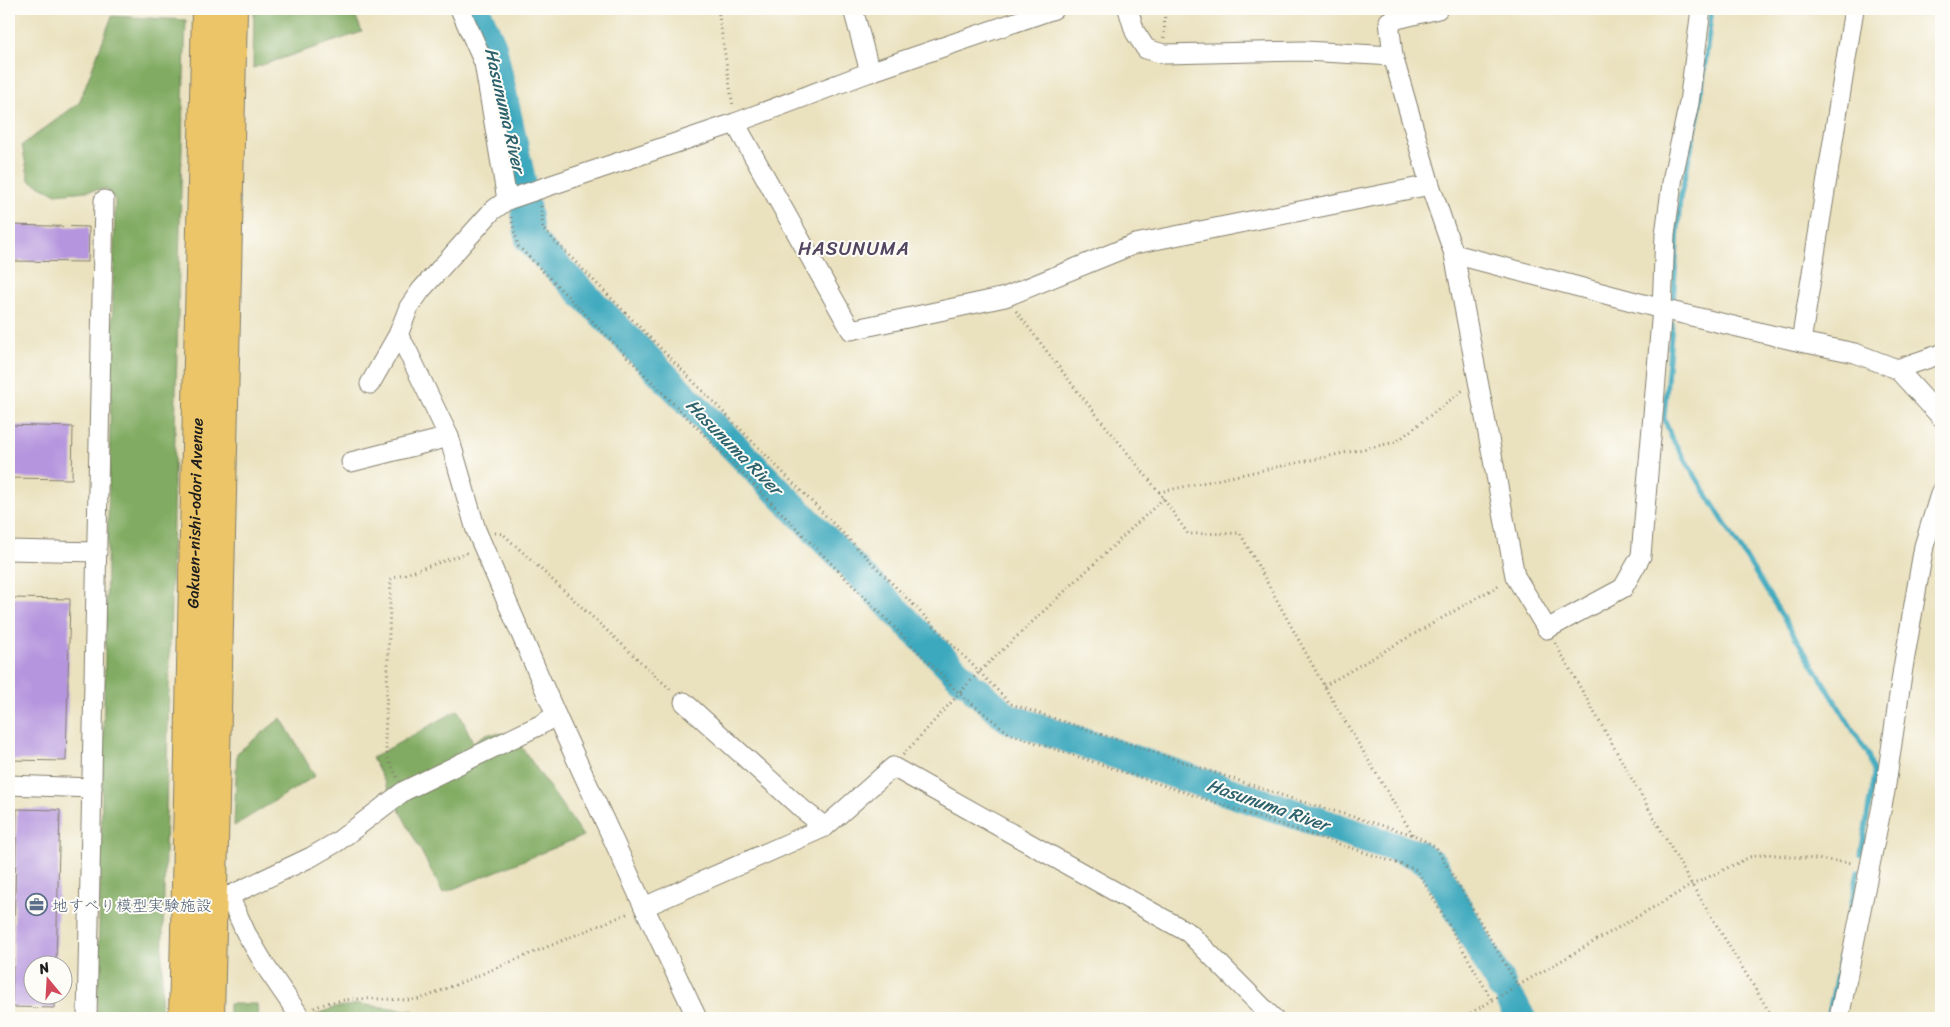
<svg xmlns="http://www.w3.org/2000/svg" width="1950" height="1027" viewBox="0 0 1950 1027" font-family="Sriracha,'Klee One',sans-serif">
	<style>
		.forest { fill: #81ab62; stroke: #4e643f }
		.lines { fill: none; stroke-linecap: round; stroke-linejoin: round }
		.stream { stroke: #3ea9be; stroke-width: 5 }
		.river { stroke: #3ea9be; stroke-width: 30 }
		.building { fill: #b595de }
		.minor-casing { stroke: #837e6d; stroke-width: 21 }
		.highway-casing { stroke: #837e6d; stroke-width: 30 }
		.path { stroke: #837e6d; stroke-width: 3; stroke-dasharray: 1 4; stroke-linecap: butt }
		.minor { stroke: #fff; stroke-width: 19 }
		.highway { stroke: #ecc569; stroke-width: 28 }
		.labels { text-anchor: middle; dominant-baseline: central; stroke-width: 4; stroke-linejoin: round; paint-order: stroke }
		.street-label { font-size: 16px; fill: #1c1c1c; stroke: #fdfcf7 }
		.service-label { font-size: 16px; fill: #4e5e75; stroke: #fdfcf7; text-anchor: start }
		.water-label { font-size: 18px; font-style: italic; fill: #2d626d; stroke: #fdfcf7 }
		.quarter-label { font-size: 19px; letter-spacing: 1px; fill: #524660; stroke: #fdfcf7 }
	</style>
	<rect width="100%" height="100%" fill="#fdfcf7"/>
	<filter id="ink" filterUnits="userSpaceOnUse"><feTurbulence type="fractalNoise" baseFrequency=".02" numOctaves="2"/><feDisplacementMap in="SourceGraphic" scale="10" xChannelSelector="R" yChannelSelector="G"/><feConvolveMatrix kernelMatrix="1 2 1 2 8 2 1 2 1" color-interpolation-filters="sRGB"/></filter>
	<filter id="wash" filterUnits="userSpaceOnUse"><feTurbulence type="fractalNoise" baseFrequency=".0096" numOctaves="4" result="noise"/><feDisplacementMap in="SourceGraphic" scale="20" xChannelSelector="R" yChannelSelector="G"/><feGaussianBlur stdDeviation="1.12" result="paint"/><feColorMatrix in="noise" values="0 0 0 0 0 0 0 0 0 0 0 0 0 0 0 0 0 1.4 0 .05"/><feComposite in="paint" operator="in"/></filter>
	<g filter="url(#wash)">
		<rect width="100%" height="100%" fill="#eae1be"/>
		<g class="forest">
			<polygon points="254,9 381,9 356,17 362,32 253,68"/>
			<polygon points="112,16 186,20 183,103 161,1018 97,1018 115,201 107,189 56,194 29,180 22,145 79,103"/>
			<polygon points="458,710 473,742 486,734 512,733 583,836 443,893 372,758"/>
			<polygon points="281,718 315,776 234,826 237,753"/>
			<polygon points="229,1004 257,1004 258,1018 229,1018"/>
			<polygon points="359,1004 414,1011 417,1018 309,1018 333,1008"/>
		</g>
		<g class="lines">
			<g class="stream">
				<polyline points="1673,302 1680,199 1699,112 1712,9"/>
				<polyline points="1672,323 1664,418 1671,437 1868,754 1874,775 1861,854"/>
				<polyline points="1828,1018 1858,872"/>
			</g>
			<g class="river">
				<polyline points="475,9 492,47 522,185"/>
				<polyline points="525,204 530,240 964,680"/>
				<polyline points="977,691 1008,718 1418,855 1433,865 1502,986"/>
				<polyline points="1511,1001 1521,1018"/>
			</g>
		</g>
		<g id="blocks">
			<g class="building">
				<polygon points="9,225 89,227 88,262 9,261"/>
				<polygon points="9,425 73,427 72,479 9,478"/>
				<polygon points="9,598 70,599 66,761 9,760"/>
				<polygon points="17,809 60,810 56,964 32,964 32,994 55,994 55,1008 12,1007"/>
			</g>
		</g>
	</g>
	<g filter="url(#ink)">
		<use href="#blocks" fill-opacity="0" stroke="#837e6d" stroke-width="1"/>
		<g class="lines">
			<defs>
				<g id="minor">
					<polyline points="460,9 484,63 507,200"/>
					<polyline points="1128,9 1135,32 1146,49 1164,54 1305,51 1393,56 1430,185 1454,254 1662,309 1801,342 1855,353 1897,369 1941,417"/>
					<polyline points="1393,56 1389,21 1438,9"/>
					<polyline points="870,72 1054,9"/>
					<polyline points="735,123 851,330 1005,297 1135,244 1430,185"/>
					<polyline points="1454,254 1515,576 1547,629 1623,588 1641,556 1662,309 1665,234 1673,176 1689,103 1701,9"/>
					<polyline points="398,335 407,350 449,437 476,530 556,715 644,907 697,1018"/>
					<polyline points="1801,342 1854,9"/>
					<polyline points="1897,369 1941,354"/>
					<polyline points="370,384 398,335 409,307 421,290 492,211 507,200 735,123 870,72 853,9"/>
					<polyline points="351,462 449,437"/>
					<polyline points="9,550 97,552"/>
					<polyline points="684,702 802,809 825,827"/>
					<polyline points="9,785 92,788"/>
					<polyline points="218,895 229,896 246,933 268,970 301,1018"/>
					<polyline points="229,896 311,857 337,842 404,791 542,724 556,715"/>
					<polyline points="644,907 825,827 893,767 1189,933 1273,1018"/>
					<polyline points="87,1018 104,200"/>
					<polyline points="1839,1018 1885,791 1903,668 1924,546 1941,491"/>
				</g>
				<g id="highway">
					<path id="s1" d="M 183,1018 L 206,9"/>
					<polyline points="210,1018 233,9"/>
				</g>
			</defs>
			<use href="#minor" class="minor-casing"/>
			<use href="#highway" class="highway-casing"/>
			<g class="path">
				<polyline points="718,9 733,107"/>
				<polyline points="1164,38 1165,9"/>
				<polyline points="541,206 543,229 1011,704 1290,798 1414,835 1436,847 1518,986"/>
				<polyline points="511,217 518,246 960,694 1010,734 1417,870 1492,1000"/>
				<polyline points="1016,311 1075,388 1159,492 1188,534 1240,533 1324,686 1413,835"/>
				<polyline points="1159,492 1396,442 1463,390"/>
				<polyline points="495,533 503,534 672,691"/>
				<polyline points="1555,643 1692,885 1773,1018"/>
				<polyline points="1324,686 1501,584"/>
				<polyline points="903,755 979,672 1164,498"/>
				<polyline points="397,777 387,756 385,740 391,579 467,553"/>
				<path d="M 314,1008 C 345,994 382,1000 416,1000 L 426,997 L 629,913"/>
				<polyline points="1462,1018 1692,885 1750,857 1767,854 1853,863"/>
			</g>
			<use href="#minor" class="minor"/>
			<use href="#highway" class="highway"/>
		</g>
	</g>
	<defs>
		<symbol id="office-ring" viewBox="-11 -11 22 22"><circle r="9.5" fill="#fdfcf7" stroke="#5c6f8a" stroke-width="1.5"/><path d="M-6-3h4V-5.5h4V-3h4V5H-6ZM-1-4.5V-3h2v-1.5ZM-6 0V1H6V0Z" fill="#5c6f8a"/></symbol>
	</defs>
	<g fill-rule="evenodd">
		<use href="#office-ring" x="24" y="892" width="25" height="25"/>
	</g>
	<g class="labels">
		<g class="street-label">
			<text stroke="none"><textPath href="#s1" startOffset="505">Gakuen-nishi-odori Avenue</textPath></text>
		</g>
		<g class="service-label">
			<text x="52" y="905">地すべり模型実験施設</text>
		</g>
		<g class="water-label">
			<text transform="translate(505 110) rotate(77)">Hasunuma River</text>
			<text transform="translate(734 447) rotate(45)">Hasunuma River</text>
			<text transform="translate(1268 805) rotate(19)">Hasunuma River</text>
		</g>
		<g class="quarter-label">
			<text x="854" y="248">HASUNUMA</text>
		</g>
	</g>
	<rect width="1950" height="1027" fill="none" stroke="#fdfcf7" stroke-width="30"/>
	<g transform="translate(48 980) rotate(342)"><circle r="24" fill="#fdfcf7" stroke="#a3a29f"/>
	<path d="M0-4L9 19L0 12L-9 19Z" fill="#d1495b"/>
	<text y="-8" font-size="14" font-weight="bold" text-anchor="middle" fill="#1c1c1c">N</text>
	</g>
</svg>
